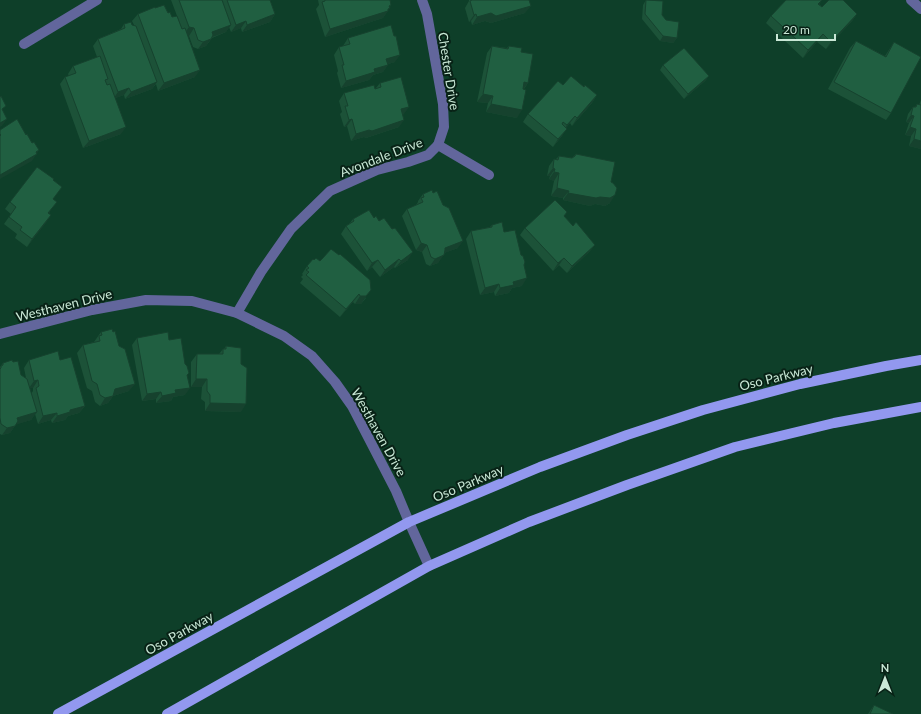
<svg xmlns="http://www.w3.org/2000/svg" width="921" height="714" viewBox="0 0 921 714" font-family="Lato,sans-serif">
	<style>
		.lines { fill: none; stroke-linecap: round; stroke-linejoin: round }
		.street { stroke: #62669c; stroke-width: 10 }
		.primary { stroke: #9298ef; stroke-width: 10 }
		.wall { fill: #1c5238; fill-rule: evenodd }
		.shaded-wall { fill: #16422e }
		.building { fill: #205f41; stroke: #16422e }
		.labels { text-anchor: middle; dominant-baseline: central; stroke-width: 4; stroke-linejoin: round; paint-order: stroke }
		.street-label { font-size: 13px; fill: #c9e8d6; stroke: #082216 }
	</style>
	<rect width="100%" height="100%" fill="#0e3f29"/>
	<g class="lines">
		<g class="street">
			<polyline points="422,0 427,14 443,104 444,127 438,145"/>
			<polyline points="911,0 921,9"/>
			<polyline points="24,44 97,0"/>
			<polyline points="237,313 261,272 291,229 330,191 377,170 408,162 428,155 438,145 489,175"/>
			<polyline points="0,334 92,310 146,300 192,301 237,313 284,336 312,356 335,382 352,406 396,491 409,522 429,566"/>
		</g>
		<g class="primary">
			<polyline points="58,714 409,522 540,467 627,435 703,410 800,384 886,366 921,360"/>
			<polyline points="167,714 429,566 529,522 627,485 735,447 834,423 921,407"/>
		</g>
	</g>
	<g class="wall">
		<polygon points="171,0 270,0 275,14 270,22 242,32 241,28 231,32 229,27 226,32 212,38 206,46 198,49 193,47 189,36 188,35 195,77 158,91 156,84 152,89 125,99 124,95 115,98 121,134 83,148 60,84 65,77 69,76 68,74 73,66 97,57 93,46 98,39 121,29 124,24 134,25 132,21 138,14 155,8 168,13 172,17 182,29"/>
		<polygon points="318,0 390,0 391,5 383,18 325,37 316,9 319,5"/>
		<polygon points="469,0 529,0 525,13 491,23 485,21 472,25 471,21 469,22 465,8 469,1"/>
		<polygon points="646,0 662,15 677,38 673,43 660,41 642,19 643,5"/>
		<polygon points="786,0 822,0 819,4 822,7 857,14 852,21 826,49 817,42 803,58 766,23 771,16"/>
		<polygon points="348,38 395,62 388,64 383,72 373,75 369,80 341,88 337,73 338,71 334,55 339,47 343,46"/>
		<polygon points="856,41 885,56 894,42 891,113 886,120 828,89 850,48"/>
		<polygon points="492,46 507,48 509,46 521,52 528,83 524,89 517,118 486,112 488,103 477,102 487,53"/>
		<polygon points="663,65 709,76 705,81 684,99 660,70"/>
		<polygon points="380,83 404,114 402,115 399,127 366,138 364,137 351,141 347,126 344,127 340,114 342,112 339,101 344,93 375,89 376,88"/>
		<polygon points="563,85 584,87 597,95 592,103 572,126 570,123 566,128 562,136 553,147 523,122 528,114"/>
		<polygon points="921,100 921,149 909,146 911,136 905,135 909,123 906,122 908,114 913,107 915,107 917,104 919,105"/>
		<polygon points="576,154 611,182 610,203 605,206 595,204 590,206 563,200 563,198 551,196 554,181 549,179 550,176 547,176 549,166 554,159 556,159 559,156 572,158"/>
		<polygon points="53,180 53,199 49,214 51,215 27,247 15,238 17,234 4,224 11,214 5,209 10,202"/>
		<polygon points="423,194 458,248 444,253 438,263 430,266 426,264 422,252 416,250 402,216 407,209 416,205 418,202 418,201"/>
		<polygon points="567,212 564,216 573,226 595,245 589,252 567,273 559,265 553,271 520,235 525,228"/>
		<polygon points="374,218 408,260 395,268 394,267 380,277 372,267 367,271 341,234 346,226 350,223 353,219"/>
		<polygon points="492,225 504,232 524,265 522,286 512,288 509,293 495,296 494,292 480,295 466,239 471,231 490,227"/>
		<polygon points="307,266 366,298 361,304 355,304 353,302 340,317 300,283 303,279 301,277 303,275 302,274"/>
		<polygon points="101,332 129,391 113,396 108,403 100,406 95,402 92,391 87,388 77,353 83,345 94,342"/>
		<polygon points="137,338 169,340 185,364 187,375 185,395 173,397 171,401 156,403 156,399 142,401 132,345"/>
		<polygon points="226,346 241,412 205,411 205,402 201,399 202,387 191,387 191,362 197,354 219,354 223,349 224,349"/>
		<path d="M 29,360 L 60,360 L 85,406 L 79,413 L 68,416 L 65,420 L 52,423 L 51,420 L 38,424 L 35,414 L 31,420 L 16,424 L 10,433 L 2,435 L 0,434 L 0,367 L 3,363 L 13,362 L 21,375 L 26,378 L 24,368 ZM 30,388 L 33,388 L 33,391 L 31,394 Z"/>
		<polygon points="874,705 893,714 868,714"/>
	</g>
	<g class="shaded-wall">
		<polygon points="391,5 387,11 388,11 383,18 325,37 330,29"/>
		<polygon points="531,6 525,13 491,23 485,21 472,25 477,17 491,13"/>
		<polygon points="275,14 270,22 242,32 247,25"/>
		<polygon points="476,14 471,21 469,22 474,15"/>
		<polygon points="857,14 852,21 826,49 831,42"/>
		<polygon points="246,21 241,28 231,32 236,25"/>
		<polygon points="231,25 226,32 207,39 212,32"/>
		<polygon points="189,27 194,28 189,36 184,34"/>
		<polygon points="823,34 817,42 803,58 808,50"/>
		<polygon points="663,36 677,38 673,43 660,41"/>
		<polygon points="211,39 206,46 198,49 203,42"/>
		<polygon points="400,55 395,62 381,66 386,59"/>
		<polygon points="388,65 383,72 373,75 369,80 341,88 346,81 374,69"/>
		<polygon points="200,70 195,77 158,91 164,83"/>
		<polygon points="709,76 705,81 684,99 688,94"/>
		<polygon points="157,82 152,89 125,99 131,92"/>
		<polygon points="524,82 528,83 522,91"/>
		<polygon points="129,88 124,95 113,99 118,92"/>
		<polygon points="483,94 493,96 488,103 477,102"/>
		<polygon points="597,95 592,103 572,126 577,118"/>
		<polygon points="491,104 522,110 517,118 486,112"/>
		<polygon points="409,107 404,114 396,116 401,109"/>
		<polygon points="911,115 914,116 909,123 906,122"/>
		<polygon points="575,116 570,123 562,133 567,125"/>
		<polygon points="7,119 2,126 0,127 0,123"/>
		<polygon points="352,119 347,126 344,127 349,120"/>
		<polygon points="404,120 399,127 366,138 364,137 351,141 356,134"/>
		<polygon points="126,127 121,134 83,148 89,141"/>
		<polygon points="910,127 916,129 911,136 905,135"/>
		<polygon points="567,129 562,136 553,147 558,139"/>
		<polygon points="914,139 921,141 921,149 909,146"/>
		<polygon points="39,150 32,161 0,179 0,175"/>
		<polygon points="553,168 555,169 550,176 547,176"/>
		<polygon points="554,172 559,173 554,181 549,179"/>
		<polygon points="557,188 569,191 563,198 551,196"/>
		<polygon points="568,193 600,197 615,195 610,203 605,206 595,204 590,206 563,200"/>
		<polygon points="51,215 46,223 27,247 32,239"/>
		<polygon points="463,241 458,248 439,255 445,248"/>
		<polygon points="421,243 427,245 422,252 416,250"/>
		<polygon points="595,245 589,252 567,273 572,266"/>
		<polygon points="413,252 408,260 395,268 401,261"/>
		<polygon points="444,255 438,263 430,266 435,259"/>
		<polygon points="564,258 559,265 553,271 558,263"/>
		<polygon points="399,259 394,267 380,277 385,270"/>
		<polygon points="378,260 372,267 367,271 372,263"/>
		<polygon points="527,278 522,286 512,288 509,293 495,296 500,288 513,282"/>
		<polygon points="499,284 494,292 480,295 485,288"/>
		<polygon points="371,290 361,304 355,304 360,296"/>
		<polygon points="359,294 353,302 340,317 346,309"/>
		<polygon points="196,379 207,379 202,387 191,387"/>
		<polygon points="38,380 33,388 29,388 34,381"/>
		<polygon points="135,384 129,391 113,396 108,403 100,406 105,398 115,389"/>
		<polygon points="190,388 185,395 173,397 171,401 156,403 162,396 175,390"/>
		<polygon points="161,392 156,399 142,401 147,394"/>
		<polygon points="210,403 246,404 241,412 205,411"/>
		<polygon points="85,406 79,413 68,416 65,420 52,423 57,416 70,410"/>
		<polygon points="37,412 31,420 12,426 17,418"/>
		<polygon points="57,413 51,420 38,424 43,416"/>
		<polygon points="15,426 10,433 2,435 7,428"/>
	</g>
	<g class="building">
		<polygon points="179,0 222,0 231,25 212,32 213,35 211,39 203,42 198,40 194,28 189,27"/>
		<polygon points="227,0 270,0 275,14 247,25 246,21 236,25"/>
		<polygon points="325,0 390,0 391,5 389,6 390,8 388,9 388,11 330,29 322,2 325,1"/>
		<polygon points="472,0 529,0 531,6 496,16 491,13 477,17 476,14 474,15 470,1"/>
		<polygon points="646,0 663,1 662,15 666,20 679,22 677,38 663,36 645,14"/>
		<polygon points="786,0 822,0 818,4 822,7 829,0 843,0 857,14 831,42 823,34 808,50 771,16"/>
		<polygon points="164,5 168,13 170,12 172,17 177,16 182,29 185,28 200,70 164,83 138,14 155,7 155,8"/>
		<polygon points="131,22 132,25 136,26 157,82 131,92 129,88 118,92 98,39 125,28 124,24"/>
		<polygon points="391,25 394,36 396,36 400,55 386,59 388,65 374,69 375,72 346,81 342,65 344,65 339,47 350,44 348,38"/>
		<polygon points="856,41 886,57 894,42 921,57 891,113 834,82"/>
		<polygon points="492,46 508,49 509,46 522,48 521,52 533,54 528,83 524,82 523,89 526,90 522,110 491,104 493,96 483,94"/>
		<polygon points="684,48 709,76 688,94 663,65"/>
		<polygon points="100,56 108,79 105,80 107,85 110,84 126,127 89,141 65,77 76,73 73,66"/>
		<polygon points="571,76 584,87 585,85 597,95 577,118 575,116 567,125 563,122 562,124 567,129 558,139 528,114 558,81 563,85"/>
		<polygon points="401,77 409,107 401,109 404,120 372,131 369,130 356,134 352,119 349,120 345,106 348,106 344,93 374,85 375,89 381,87 380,83"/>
		<polygon points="1,96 6,106 2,109 7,119 0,123 0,97"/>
		<polygon points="917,104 921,105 921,141 914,139 916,129 910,127 914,116 911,115 913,107 916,107"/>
		<polygon points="17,119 26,135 27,134 32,143 34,142 39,150 36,152 37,154 0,175 0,136 1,135 0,134 0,130"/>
		<polygon points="576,154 615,162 611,182 613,183 617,188 615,195 610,198 600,197 596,198 568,193 569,191 557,188 559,173 554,172 555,169 553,168 554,159 558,160 559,156 572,158 575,156"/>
		<polygon points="37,167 54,179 53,180 62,187 53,199 57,202 48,213 51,215 32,239 20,230 22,227 9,217 16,207 10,202"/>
		<polygon points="432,190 433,193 437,191 443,205 449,208 463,241 445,248 445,250 444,255 435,259 431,257 427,245 421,243 407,209 423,202 421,198 424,197 423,194"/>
		<polygon points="555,200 567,212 564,216 573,226 576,222 595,245 572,266 564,258 558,263 525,228"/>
		<polygon points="369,210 374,218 376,216 379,221 384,218 392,229 395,228 413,252 401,261 399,259 385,270 378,260 372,263 346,226 354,221 353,219"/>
		<polygon points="502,222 504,232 515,230 521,255 523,256 525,262 524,265 527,278 513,282 514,285 500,288 499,284 485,288 471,231 492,227 492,225"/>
		<polygon points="331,249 339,255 340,254 370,280 371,290 366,296 360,296 359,294 346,309 306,275 309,272 306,270 309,268 307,266 313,259 314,260 316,258 320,261 322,259"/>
		<polygon points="112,329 113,332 115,331 119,346 125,349 135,384 115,389 113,396 105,398 100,395 97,384 92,381 83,345 100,341 99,336 102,335 101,332"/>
		<polygon points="168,332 169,340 181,338 185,364 187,366 189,373 187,375 190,388 175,390 176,393 162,396 161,392 147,394 137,338"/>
		<polygon points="226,346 241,348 241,364 247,368 246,404 210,403 210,395 207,391 207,379 196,379 197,354 223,354 223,349 226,349"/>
		<polygon points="58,351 60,360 71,357 85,406 70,410 70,412 57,416 57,413 43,416 36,388 39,386 38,380 34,381 29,360"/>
		<polygon points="12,360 13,362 18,361 21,375 27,379 37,412 17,418 18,421 15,426 7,428 1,424 0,418 0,369 1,368 1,366 3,365 3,363"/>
		<polygon points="874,705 893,714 870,714"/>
	</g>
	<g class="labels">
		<g class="street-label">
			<text transform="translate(449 71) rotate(81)">Chester Drive</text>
			<text transform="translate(381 157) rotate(-21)">Avondale Drive</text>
			<text transform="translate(64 305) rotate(-14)">Westhaven Drive</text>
			<text transform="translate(776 377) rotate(-14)">Oso Parkway</text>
			<text transform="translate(379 432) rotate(61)">Westhaven Drive</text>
			<text transform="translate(468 483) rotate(-23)">Oso Parkway</text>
			<text transform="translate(179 633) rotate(-29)">Oso Parkway</text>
		</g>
	</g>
	<g transform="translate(885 678)" stroke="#082216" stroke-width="3" paint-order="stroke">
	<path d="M0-3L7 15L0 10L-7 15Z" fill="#c9e8d6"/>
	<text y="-6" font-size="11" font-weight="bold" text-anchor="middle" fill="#c9e8d6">N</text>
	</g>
	<path d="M777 34v6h58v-6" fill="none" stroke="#c9e8d6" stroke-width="2"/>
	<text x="783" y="34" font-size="12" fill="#c9e8d6" stroke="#082216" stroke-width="3" paint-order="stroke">20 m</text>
</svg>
